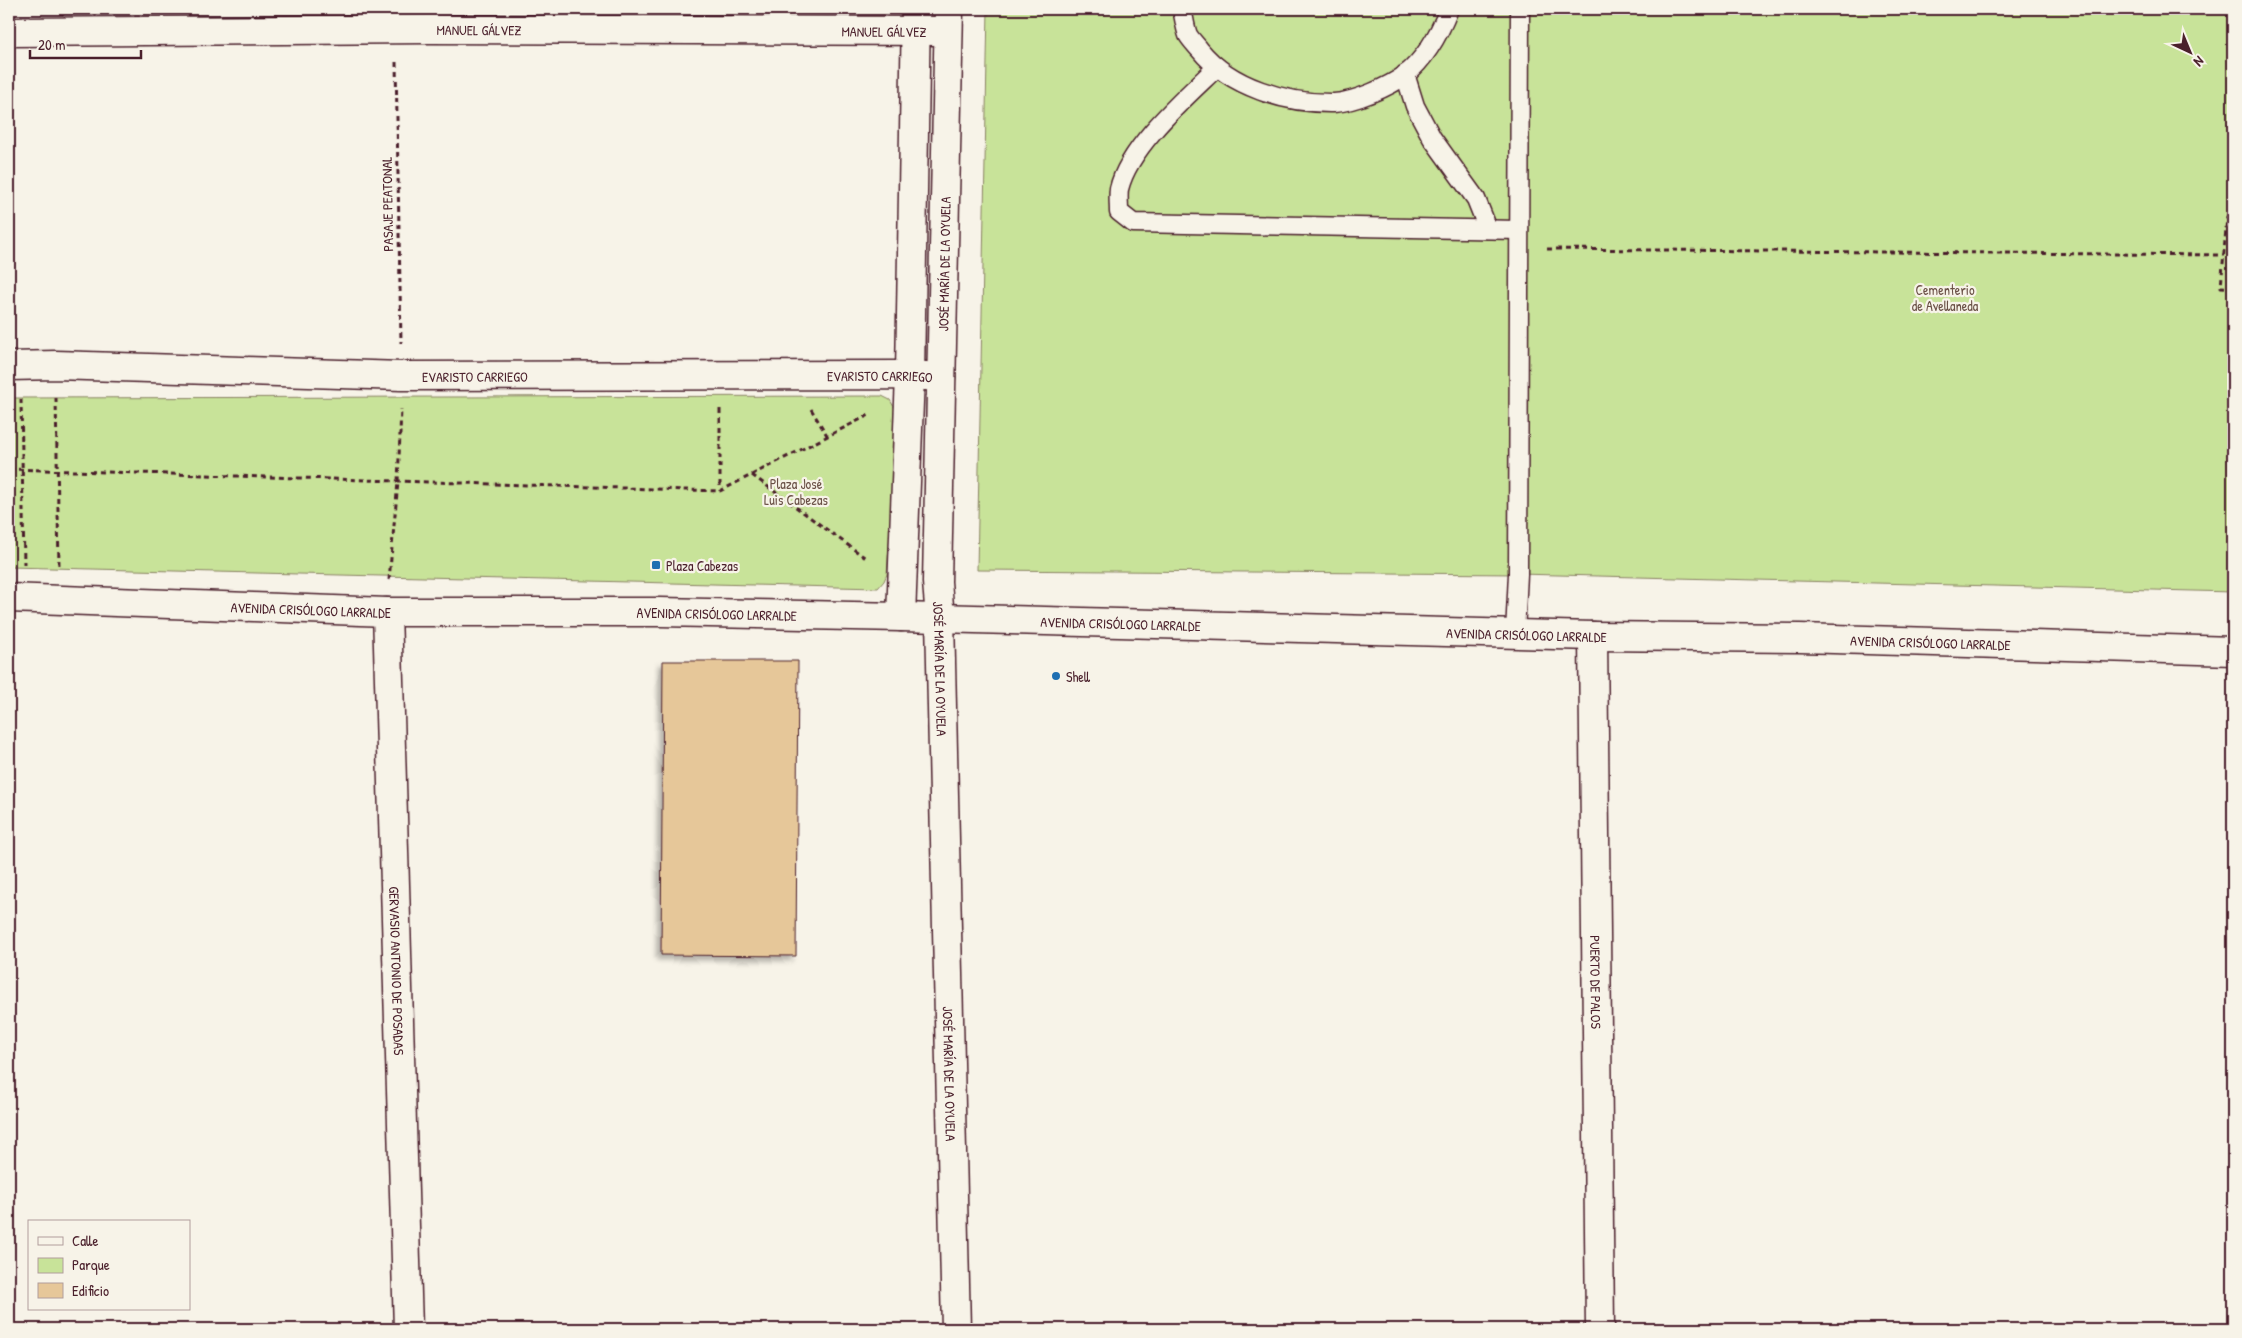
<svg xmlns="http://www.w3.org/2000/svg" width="2242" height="1338" viewBox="0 0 2242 1338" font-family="'Patrick Hand',sans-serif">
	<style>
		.green { fill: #c8e399; stroke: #898162 }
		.building { fill: #e6c799; stroke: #4a1f2b; filter: url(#shadow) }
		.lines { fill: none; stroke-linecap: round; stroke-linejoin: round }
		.lane-casing { stroke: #4a1f2b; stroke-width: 21 }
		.street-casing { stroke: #4a1f2b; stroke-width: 31 }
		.secondary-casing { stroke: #4a1f2b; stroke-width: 31 }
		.path { stroke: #4a1f2b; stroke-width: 3; stroke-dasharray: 5 4; stroke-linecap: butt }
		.lane { stroke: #f7f3e8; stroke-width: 18 }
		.street { stroke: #f7f3e8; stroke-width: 28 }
		.secondary { stroke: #f7f3e8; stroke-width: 28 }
		.poi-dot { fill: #1f6fb2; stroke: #f7f3e8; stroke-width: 2 }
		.labels { text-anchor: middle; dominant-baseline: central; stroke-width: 4.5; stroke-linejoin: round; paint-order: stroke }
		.street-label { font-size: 14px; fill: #4a1f2b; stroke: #f7f3e8 }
		.park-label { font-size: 14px; fill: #6a5046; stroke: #f7f3e8 }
		.poi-label { font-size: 14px; fill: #4a1f2b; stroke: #f7f3e8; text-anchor: start }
	</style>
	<defs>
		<filter id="shadow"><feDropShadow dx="-4.5" dy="4.5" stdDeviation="2.5" flood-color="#0004"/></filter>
	</defs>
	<rect width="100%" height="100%" fill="#f7f3e8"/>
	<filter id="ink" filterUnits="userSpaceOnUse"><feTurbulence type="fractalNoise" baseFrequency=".02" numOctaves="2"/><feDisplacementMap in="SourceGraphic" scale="10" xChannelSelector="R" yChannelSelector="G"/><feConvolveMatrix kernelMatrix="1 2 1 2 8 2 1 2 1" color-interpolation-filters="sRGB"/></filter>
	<g filter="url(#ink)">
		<g class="green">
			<polygon points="988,9 2233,9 2233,592 1518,574 977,570"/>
			<polygon points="882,396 890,400 898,414 887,574 884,581 878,588 9,567 9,398"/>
		</g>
		<polygon class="building" points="663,661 798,661 796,956 661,955"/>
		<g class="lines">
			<defs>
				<g id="lane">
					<path d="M 1182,9 C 1184,17 1185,27 1188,35 C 1191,40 1196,45 1200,50 C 1230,87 1287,104 1334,103 C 1354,102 1389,87 1405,75 C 1425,59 1440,32 1449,9"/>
					<path d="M 1217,67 C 1186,97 1129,146 1119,189 C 1118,196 1119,205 1119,212 L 1133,223 L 1519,230"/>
					<polyline points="1405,74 1415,106 1432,138 1476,199 1488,229"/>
					<polyline points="1515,633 1518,574 1520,9"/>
				</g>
				<g id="street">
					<path id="s1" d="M 949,9 L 937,582 L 940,618 L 956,1329"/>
					<path id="s2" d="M 9,32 L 431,29 L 948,31"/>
					<path id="s3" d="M 9,366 L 56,365 L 402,376 L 910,375 L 941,377"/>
					<path id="s4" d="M 387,612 L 408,1329"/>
					<polyline points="901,617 910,375 916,9"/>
					<path id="s5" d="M 1593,636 L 1600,1329"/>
				</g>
				<g id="secondary">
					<path id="s6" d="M 9,598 L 387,612 L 660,612 L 901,617 L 1593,636 L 1800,638 L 2233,651"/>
				</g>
			</defs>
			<use href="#lane" class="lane-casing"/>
			<use href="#street" class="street-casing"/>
			<use href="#secondary" class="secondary-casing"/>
			<g class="path">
				<polyline points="2233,9 2233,10"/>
				<polyline points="396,62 401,343"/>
				<polyline points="2233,207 2227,217 2221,287 2233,288"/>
				<polyline points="1547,249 2224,255"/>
				<polyline points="56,398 59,567"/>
				<polyline points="21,399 24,565"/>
				<polyline points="720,409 720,491"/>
				<polyline points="811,409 828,437"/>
				<polyline points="9,469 720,491 871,414"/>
				<polyline points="752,475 867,559"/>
				<polyline points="389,580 398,482 401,409"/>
			</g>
			<use href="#lane" class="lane"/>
			<use href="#street" class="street"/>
			<use href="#secondary" class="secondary"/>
		</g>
	</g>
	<g class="poi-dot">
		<rect x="651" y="560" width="10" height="10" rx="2.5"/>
		<circle cx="1056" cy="676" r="5"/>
	</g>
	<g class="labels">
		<g class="street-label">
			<text stroke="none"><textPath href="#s2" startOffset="470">MANUEL GÁLVEZ</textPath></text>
			<text stroke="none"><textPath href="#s2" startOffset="875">MANUEL GÁLVEZ</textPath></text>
			<text transform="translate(387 204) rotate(-91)">PASAJE PEATONAL</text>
			<text transform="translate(944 264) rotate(-89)">JOSÉ MARÍA DE LA OYUELA</text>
			<text stroke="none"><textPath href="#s3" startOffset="466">EVARISTO CARRIEGO</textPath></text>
			<text stroke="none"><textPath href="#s3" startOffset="871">EVARISTO CARRIEGO</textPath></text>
			<text stroke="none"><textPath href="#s6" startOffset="302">AVENIDA CRISÓLOGO LARRALDE</textPath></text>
			<text stroke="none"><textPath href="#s6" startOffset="708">AVENIDA CRISÓLOGO LARRALDE</textPath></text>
			<text stroke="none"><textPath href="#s6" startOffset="1112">AVENIDA CRISÓLOGO LARRALDE</textPath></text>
			<text stroke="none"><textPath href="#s6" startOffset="1518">AVENIDA CRISÓLOGO LARRALDE</textPath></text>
			<text stroke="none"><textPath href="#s6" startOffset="1922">AVENIDA CRISÓLOGO LARRALDE</textPath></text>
			<text stroke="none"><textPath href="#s1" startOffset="660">JOSÉ MARÍA DE LA OYUELA</textPath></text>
			<text stroke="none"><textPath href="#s4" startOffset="359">GERVASIO ANTONIO DE POSADAS</textPath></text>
			<text stroke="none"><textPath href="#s5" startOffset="346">PUERTO DE PALOS</textPath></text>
			<text stroke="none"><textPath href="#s1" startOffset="1065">JOSÉ MARÍA DE LA OYUELA</textPath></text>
		</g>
		<g class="park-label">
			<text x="1945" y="289">Cementerio<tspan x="1945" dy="16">de Avellaneda</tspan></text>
			<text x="796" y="483">Plaza José<tspan x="796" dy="16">Luis Cabezas</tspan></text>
		</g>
		<g class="poi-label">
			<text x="666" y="565">Plaza Cabezas</text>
			<text x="1066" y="676">Shell</text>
		</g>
	</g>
	<rect width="2242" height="1338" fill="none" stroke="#f7f3e8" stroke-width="30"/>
	<rect x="15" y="15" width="2212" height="1308" fill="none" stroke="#4a1f2b" stroke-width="2" filter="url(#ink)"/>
	<rect x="28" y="1220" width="162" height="90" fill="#f7f3e8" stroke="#b29e9c"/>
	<rect x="38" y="1237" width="25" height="8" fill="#f7f3e8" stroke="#b29e9c"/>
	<text x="72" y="1246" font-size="15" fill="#4a1f2b">Calle</text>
	<rect x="38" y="1258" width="25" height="15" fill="#c8e399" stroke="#b29e9c"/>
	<text x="72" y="1270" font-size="15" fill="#4a1f2b">Parque</text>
	<rect x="38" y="1283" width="25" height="15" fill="#e6c799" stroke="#b29e9c"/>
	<text x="72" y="1296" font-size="15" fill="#4a1f2b">Edificio</text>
	<g transform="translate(2190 52) rotate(136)" stroke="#f7f3e8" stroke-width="4" paint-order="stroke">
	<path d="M0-4L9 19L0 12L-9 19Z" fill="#4a1f2b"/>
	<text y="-8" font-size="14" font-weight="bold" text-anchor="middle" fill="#4a1f2b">N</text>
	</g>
	<path d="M30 50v8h111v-8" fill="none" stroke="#4a1f2b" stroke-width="2.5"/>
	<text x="38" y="50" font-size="15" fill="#4a1f2b" stroke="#f7f3e8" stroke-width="4" paint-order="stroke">20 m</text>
</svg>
